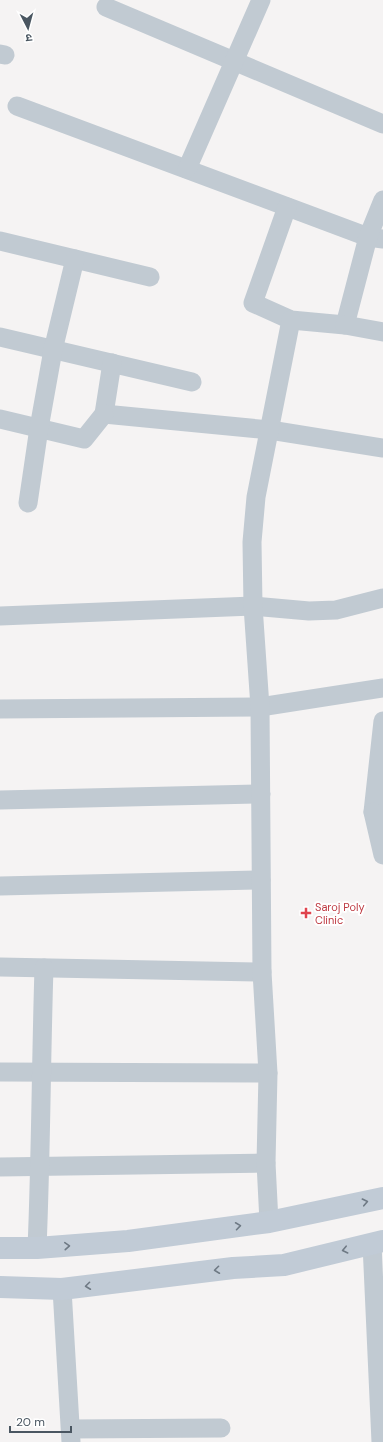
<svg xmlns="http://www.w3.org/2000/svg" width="383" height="1442" viewBox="0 0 383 1442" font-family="'DM Sans','Noto Sans Devanagari',sans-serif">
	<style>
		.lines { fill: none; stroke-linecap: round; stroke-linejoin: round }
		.minor { stroke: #c1cad2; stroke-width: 19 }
		.secondary { stroke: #c1cbd6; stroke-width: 22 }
		.oneway { stroke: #6e7984 }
		.health-dot { fill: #e0444e; stroke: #fff; stroke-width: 1.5 }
		.labels { text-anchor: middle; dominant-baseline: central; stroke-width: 4; stroke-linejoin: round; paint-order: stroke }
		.health-label { font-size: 11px; fill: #be3a42; stroke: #fff; text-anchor: start }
	</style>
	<rect width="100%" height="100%" fill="#f5f3f3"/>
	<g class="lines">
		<g class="minor">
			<polyline points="106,7 383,124"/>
			<polyline points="0,54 5,55"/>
			<polyline points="17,106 368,237 383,239"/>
			<polyline points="187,169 261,0"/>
			<polyline points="287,207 253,303 291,320 345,325 368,237 383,200"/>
			<polyline points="0,241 150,277"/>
			<polyline points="345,325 383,332"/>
			<polyline points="0,337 192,382"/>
			<polyline points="112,363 104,414 270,430 383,448"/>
			<polyline points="0,419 84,439 104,414"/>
			<polyline points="28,503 39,428 53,350 75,259"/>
			<polyline points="0,616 253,606 309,611 336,610 383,598"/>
			<polyline points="0,709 260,707 383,688"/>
			<polyline points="383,721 373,812 383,811"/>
			<polyline points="0,800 261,794"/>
			<polyline points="373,812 383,855"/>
			<polyline points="0,886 261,880"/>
			<polyline points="0,967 262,972"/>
			<polyline points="0,1072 268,1073"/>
			<polyline points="0,1167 266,1163"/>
			<polyline points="269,1222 266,1163 268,1073 262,972 260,707 253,606 252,542 256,497 291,320"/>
			<polyline points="372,1244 381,1442"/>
			<path d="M 37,1248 C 41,1155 41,1062 44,968"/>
			<polyline points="62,1289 71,1442"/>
			<polyline points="71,1429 221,1428"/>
		</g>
		<g class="secondary">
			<polyline points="0,1248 37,1248 128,1241 269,1222 383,1198"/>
			<polyline points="0,1287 62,1289 233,1268 284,1265 383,1241"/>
		</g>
	</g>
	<defs><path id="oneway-chevron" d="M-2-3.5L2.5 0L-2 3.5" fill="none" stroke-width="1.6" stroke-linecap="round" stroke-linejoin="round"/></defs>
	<g class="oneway">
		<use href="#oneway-chevron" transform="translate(365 1202) rotate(-12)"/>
		<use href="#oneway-chevron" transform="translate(238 1226) rotate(-8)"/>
		<use href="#oneway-chevron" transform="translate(67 1246) rotate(-4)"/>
		<use href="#oneway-chevron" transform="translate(345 1250) rotate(167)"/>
		<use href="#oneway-chevron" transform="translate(217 1270) rotate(173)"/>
		<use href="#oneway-chevron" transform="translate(88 1286) rotate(173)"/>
	</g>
	<path class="health-dot" d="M304 907h4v4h4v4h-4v4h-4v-4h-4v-4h4z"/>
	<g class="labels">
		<g class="health-label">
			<text x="315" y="907">Saroj Poly<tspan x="315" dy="13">Clinic</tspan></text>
		</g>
	</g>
	<g transform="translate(28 28) rotate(174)" stroke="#ffffff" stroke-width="3" paint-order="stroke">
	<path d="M0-3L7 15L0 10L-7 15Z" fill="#4a5661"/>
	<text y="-6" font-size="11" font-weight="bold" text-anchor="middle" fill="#4a5661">उ</text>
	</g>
	<path d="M10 1426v6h61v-6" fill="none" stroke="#4a5661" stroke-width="2"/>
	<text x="16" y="1426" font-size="12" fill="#4a5661" stroke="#ffffff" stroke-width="3" paint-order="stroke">20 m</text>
</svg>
